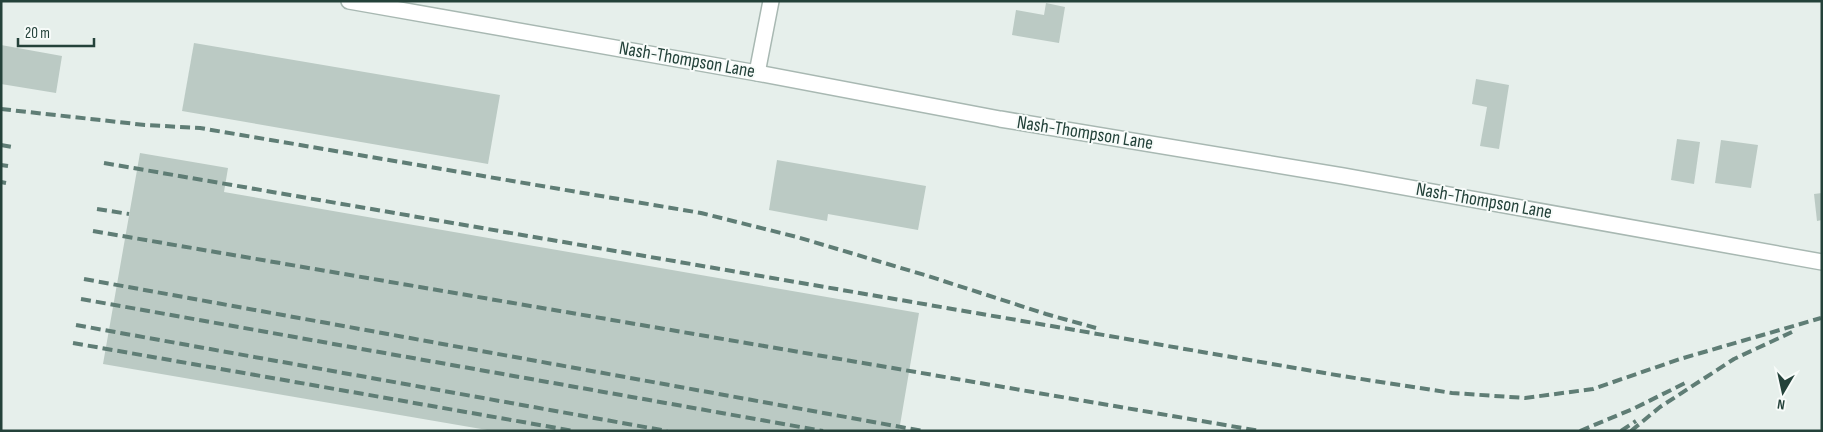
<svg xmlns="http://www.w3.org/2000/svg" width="1823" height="432" viewBox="0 0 1823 432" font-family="'Sofia Sans Condensed',sans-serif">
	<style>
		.building { fill: #bbcac4 }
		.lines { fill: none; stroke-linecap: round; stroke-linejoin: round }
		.minor-casing { stroke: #a8b8b2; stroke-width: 18 }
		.minor { stroke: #fff; stroke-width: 15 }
		.rail { stroke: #5f7d75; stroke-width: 4; stroke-dasharray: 10 5; stroke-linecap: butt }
		.labels { text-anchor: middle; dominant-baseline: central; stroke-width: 4; stroke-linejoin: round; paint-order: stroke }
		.street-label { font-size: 19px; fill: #24423a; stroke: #f7fbf9 }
	</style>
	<rect width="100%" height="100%" fill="#e6efeb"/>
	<g class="building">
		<polygon points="1046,3 1065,7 1059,43 1012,35 1016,10 1044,15"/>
		<polygon points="194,43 500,95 488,164 182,111"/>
		<polygon points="1,45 62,56 56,93 1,84"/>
		<polygon points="1476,79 1509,85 1499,149 1480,146 1487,107 1472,104"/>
		<polygon points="1677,139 1700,142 1694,184 1671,180"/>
		<polygon points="1721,140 1758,145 1751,188 1715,183"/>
		<polygon points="140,153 228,168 224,192 919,313 899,431 493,431 103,364"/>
		<polygon points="777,160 926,186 918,230 828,214 827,221 769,210"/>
		<polygon points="1822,193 1822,220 1817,221 1814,194"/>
	</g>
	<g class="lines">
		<defs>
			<g id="minor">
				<polyline points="349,1 757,73 1000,119 1343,176 1822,262"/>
				<polyline points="757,73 771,1"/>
			</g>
		</defs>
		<use href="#minor" class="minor-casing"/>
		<use href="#minor" class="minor"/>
		<g class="rail">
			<polyline points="1,109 145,125 200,128 701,213 797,237 928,276 1046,314 1096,328"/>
			<polyline points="1,145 12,147"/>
			<polyline points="104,163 1342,376 1452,393 1525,398 1593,389 1680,359 1821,318"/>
			<polyline points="1,165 8,166"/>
			<polyline points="1,182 6,183"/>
			<polyline points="1,200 2,200"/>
			<polyline points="97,209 129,214"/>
			<polyline points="93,231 1260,431"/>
			<polyline points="84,279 923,431"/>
			<polyline points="81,299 823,431"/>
			<polyline points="76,325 667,431"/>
			<polyline points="73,343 574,431"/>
			<polyline points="1580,431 1635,408 1689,381"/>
			<polyline points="1621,431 1636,421"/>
			<polyline points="1631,431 1660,407 1734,359 1792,332"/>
		</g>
	</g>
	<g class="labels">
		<g class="street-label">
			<text transform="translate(687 60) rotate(10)">Nash-Thompson Lane</text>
			<text transform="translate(1085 133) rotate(9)">Nash-Thompson Lane</text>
			<text transform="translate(1484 201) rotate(10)">Nash-Thompson Lane</text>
		</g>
	</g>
	<rect width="1823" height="432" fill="none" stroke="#24423a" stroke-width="5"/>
	<g transform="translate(1783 392) rotate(189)" stroke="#f7fbf9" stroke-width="4" paint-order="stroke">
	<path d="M0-4L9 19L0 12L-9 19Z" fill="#24423a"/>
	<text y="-8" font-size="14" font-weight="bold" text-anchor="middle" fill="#24423a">N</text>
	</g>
	<path d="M18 38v8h76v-8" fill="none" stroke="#24423a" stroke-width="2.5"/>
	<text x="25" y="38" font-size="15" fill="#24423a" stroke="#f7fbf9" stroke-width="4" paint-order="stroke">20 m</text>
</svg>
